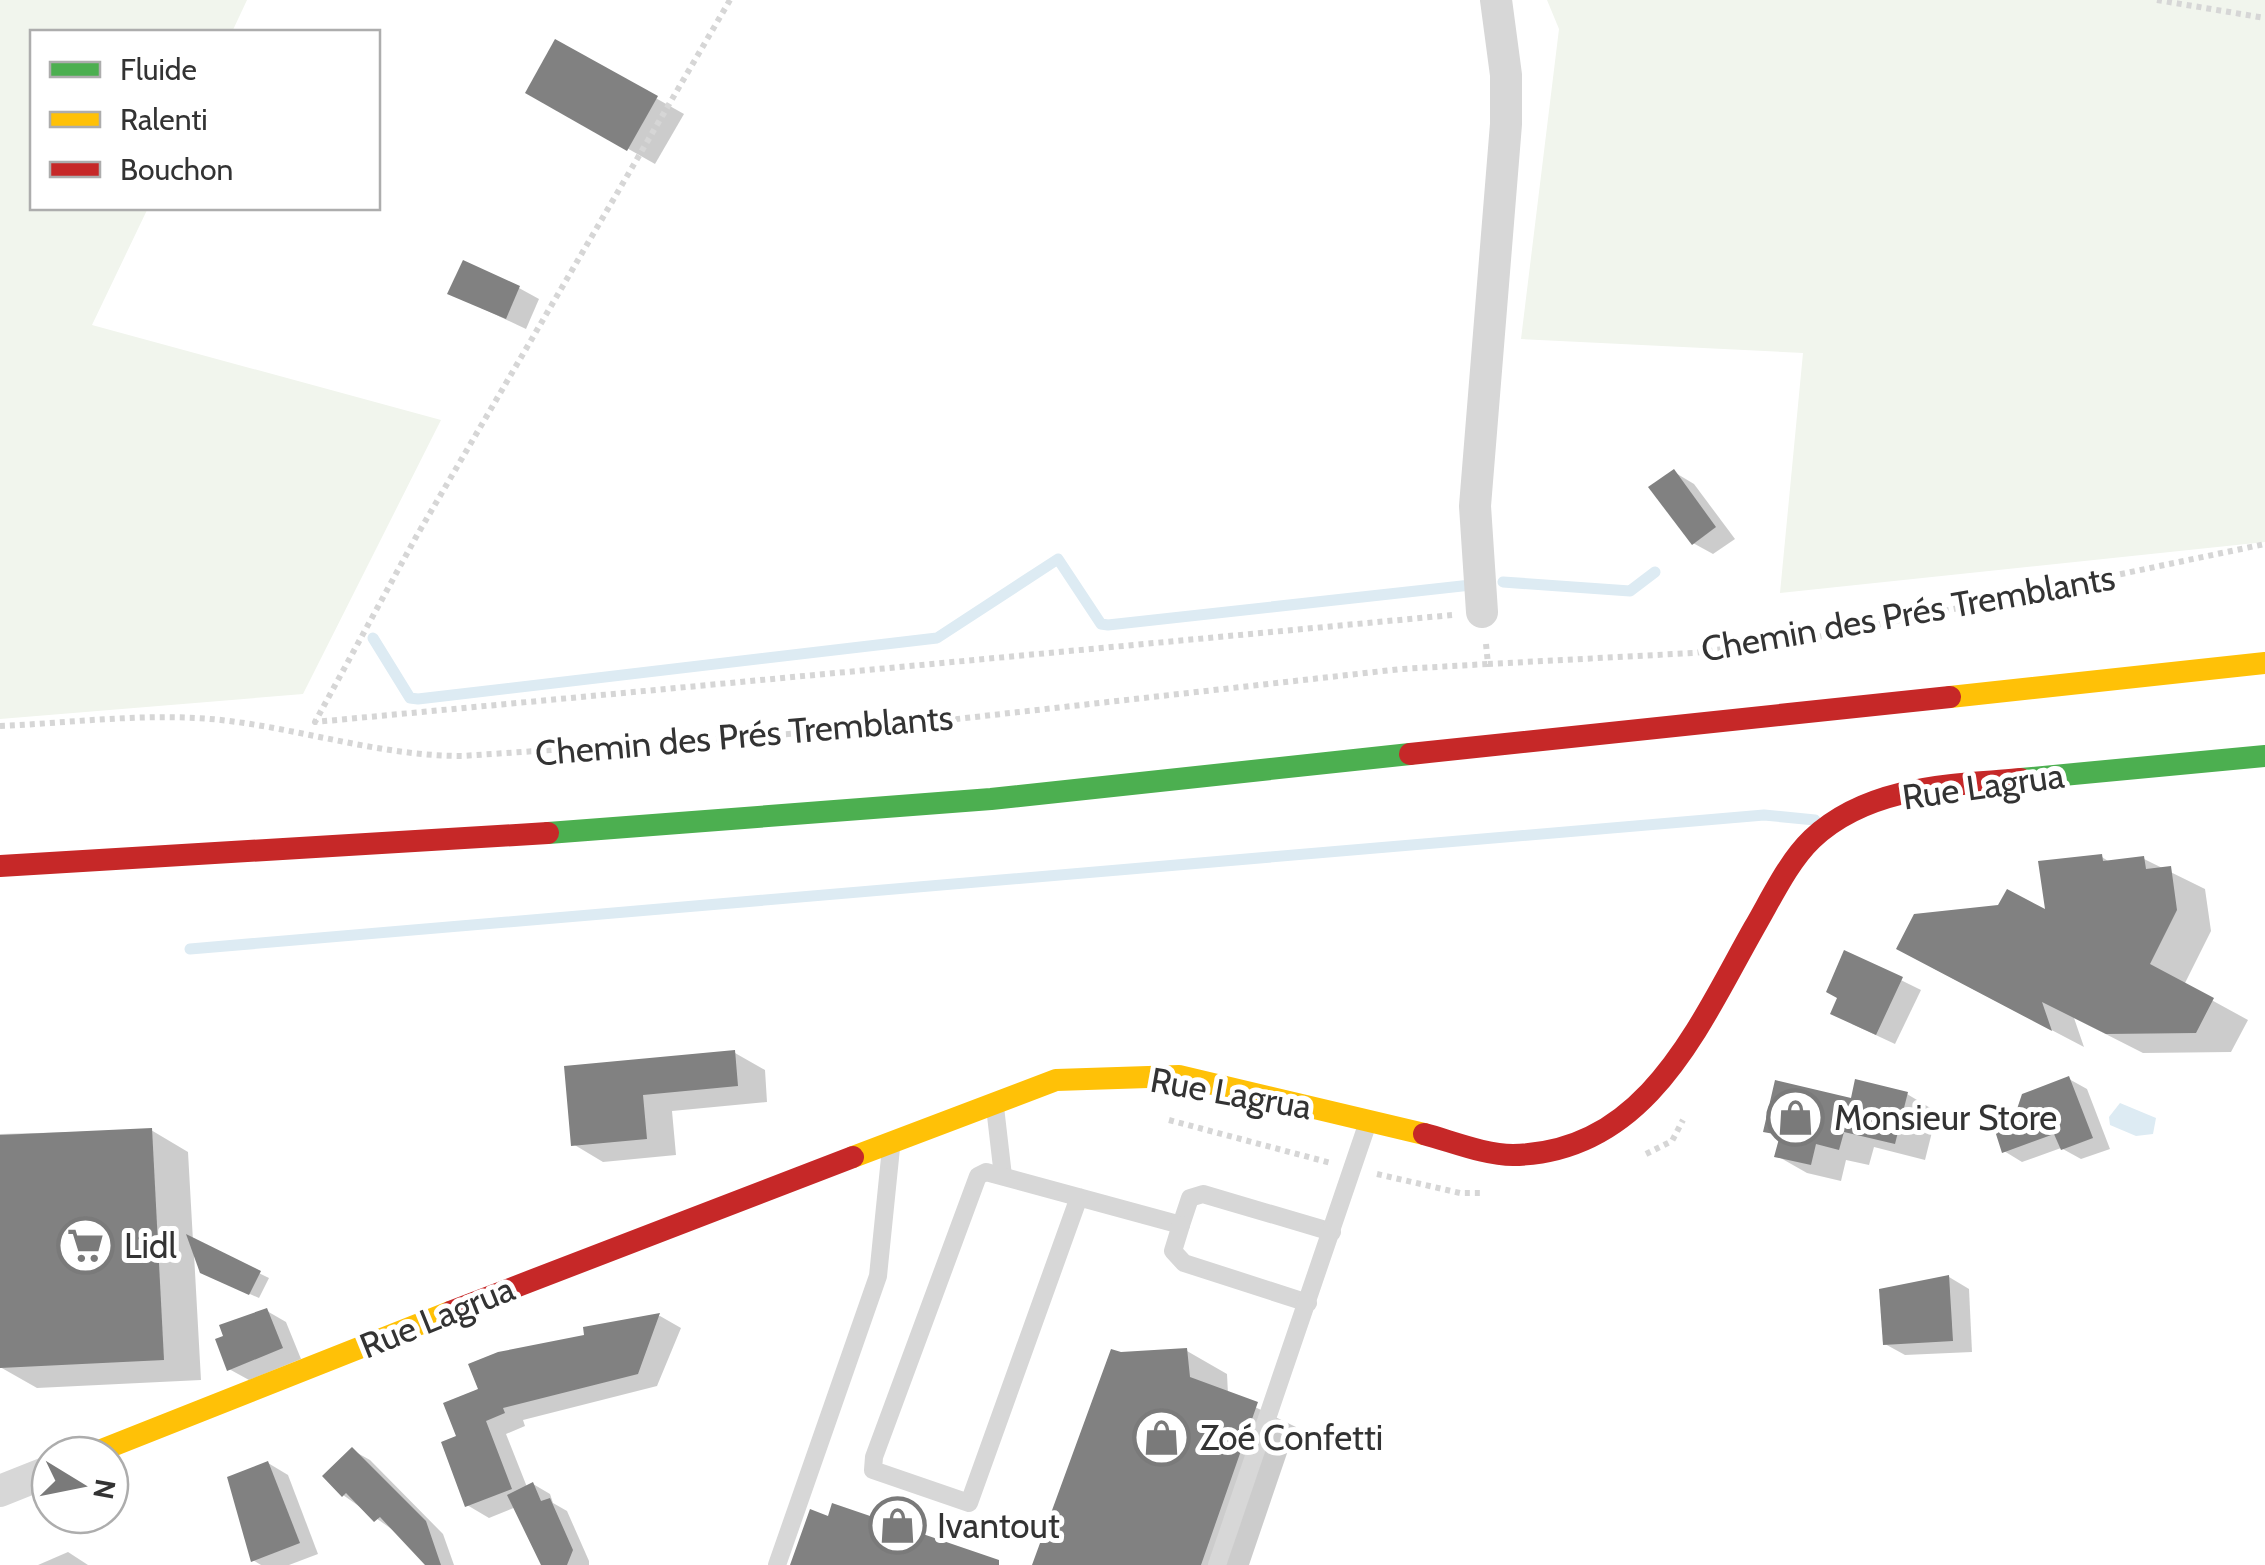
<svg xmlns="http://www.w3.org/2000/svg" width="2265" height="1565" viewBox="0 0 2265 1565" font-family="Cabin,sans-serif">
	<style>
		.green { fill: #f1f5ed }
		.water { fill: #ddebf3 }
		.shadow { fill: #0003 }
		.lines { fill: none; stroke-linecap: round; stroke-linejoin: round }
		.stream { stroke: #ddebf3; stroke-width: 11 }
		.building { fill: #818181 }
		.path { stroke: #d6d6d6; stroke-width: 6; stroke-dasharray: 5 5; stroke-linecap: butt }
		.lane { stroke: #d7d7d7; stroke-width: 18 }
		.street { stroke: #d7d7d7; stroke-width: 32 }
		.fast { stroke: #4caf50; stroke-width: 22 }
		.slow { stroke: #ffc107; stroke-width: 22 }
		.jam { stroke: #c62828; stroke-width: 22 }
		.labels { text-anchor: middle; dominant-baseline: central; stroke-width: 10; stroke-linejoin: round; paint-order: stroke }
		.street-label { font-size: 35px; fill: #333; stroke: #fff }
		.poi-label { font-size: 35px; fill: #333; stroke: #fff; text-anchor: start }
	</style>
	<rect width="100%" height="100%" fill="#fff"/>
	<g class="green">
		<polygon points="0,0 247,0 232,32 32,32 32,208 148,208 92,325 441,420 303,694 0,719"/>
		<polygon points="1547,0 2265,0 2265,542 1780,593 1803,353 1521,339 1559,29"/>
	</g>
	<polygon class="water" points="2120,1103 2156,1118 2153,1134 2136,1136 2110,1125 2109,1117"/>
	<g class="shadow">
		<polygon points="556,42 684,114 655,164 528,92"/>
		<polygon points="519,288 539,299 526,329 450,293"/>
		<polygon points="1674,472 1694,484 1735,539 1713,554 1693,543"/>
		<polygon points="2102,857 2111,863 2144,859 2205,889 2211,931 2184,985 2248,1020 2231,1052 2143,1053 2074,1018 2084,1047 1933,968 2048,913"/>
		<polygon points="1846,953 1921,990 1895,1044 1852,1024 1840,998"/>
		<polygon points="735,1053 765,1070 767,1102 672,1111 676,1155 603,1162 573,1144 566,1069"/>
		<polygon points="2069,1079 2087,1089 2110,1149 2081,1159 2061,1148 2022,1162 2004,1151 2016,1121"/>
		<polygon points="1907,1094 1937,1112 1925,1160 1874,1147 1869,1165 1846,1160 1841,1181 1807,1173 1777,1156 1781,1139 1766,1130 1853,1101"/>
		<polygon points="151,1130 188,1152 193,1241 269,1278 259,1298 212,1277 194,1254 201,1380 37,1388 0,1367 0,1134"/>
		<polygon points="1949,1277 1969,1289 1972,1352 1905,1355 1885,1344"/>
		<polygon points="267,1311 286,1322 301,1359 249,1380 229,1369"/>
		<polygon points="660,1316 681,1328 657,1386 523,1420 525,1426 506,1434 527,1487 533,1484 550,1494 553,1503 567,1511 589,1561 589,1565 544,1565 516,1507 489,1518 467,1505 459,1438 587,1337 586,1329"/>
		<polygon points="1187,1351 1227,1374 1228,1394 1296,1427 1249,1565 1037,1565"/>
		<polygon points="352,1450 370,1460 443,1534 454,1565 428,1565 393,1530 343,1495"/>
		<polygon points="268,1463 288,1475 318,1554 289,1565 261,1565 253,1560"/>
		<polygon points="68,1552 88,1565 38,1565"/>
	</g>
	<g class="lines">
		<g class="stream">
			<polyline points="1503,582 1630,591 1655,572"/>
			<polyline points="373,638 410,698 418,699 937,638 1058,559 1101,624 1108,625 1471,585"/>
			<polyline points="190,949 1764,815 1815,820"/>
		</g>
	</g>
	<g class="building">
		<polygon points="555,39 658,96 627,151 525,93"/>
		<polygon points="463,260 520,286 506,319 447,294"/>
		<polygon points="1674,469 1716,527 1692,545 1648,487"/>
		<polygon points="2102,854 2103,861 2144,856 2146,869 2171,866 2177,910 2150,964 2214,998 2196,1033 2106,1034 2042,1002 2052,1031 1896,949 1914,914 1998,905 2007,889 2045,909 2038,861"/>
		<polygon points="1844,950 1903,977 1876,1035 1830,1014 1837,998 1826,992"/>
		<polygon points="735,1050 738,1086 643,1095 647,1139 571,1146 564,1066"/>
		<polygon points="2069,1076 2093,1138 2061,1150 2054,1134 2002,1153 1989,1112 2014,1118 2022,1094"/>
		<polygon points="1855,1079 1908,1092 1895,1144 1844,1132 1839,1150 1816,1144 1811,1165 1774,1157 1780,1135 1763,1132 1775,1080 1851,1098"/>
		<polygon points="152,1128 164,1360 0,1368 0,1135"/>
		<polygon points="186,1234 261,1271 249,1295 200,1273"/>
		<polygon points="1949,1275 1953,1341 1883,1345 1879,1289"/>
		<polygon points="267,1308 283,1348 227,1371 215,1339 223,1336 219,1325"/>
		<polygon points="660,1313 638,1374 503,1408 505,1413 486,1421 512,1489 465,1507 441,1442 456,1436 443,1403 478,1389 468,1364 498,1352 584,1335 583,1327"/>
		<polygon points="1187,1348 1190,1377 1258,1402 1201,1565 1032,1565 1111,1349 1121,1352"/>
		<polygon points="352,1447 426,1521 441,1565 425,1565 380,1517 374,1522 346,1493 342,1497 322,1476"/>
		<polygon points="268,1461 300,1543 251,1562 227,1477"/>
		<polygon points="533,1482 541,1501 550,1498 573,1550 567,1565 541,1565 507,1495"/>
		<polygon points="832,1503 999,1560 999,1565 790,1565 810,1509 828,1516"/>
	</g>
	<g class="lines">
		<g class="path">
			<polyline points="730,0 416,537 315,722 1452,615"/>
			<polyline points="2157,0 2265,18"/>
			<polyline points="1486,644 1488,664 1693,653 1824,636 2265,544"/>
			<path d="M 0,726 C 72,723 149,712 221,720 C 302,729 381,756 462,756 L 877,728 L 1401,669 L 1488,664"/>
			<polyline points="1169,1120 1331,1163"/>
			<polyline points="1646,1154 1672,1141 1683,1120"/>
			<polyline points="1377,1174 1460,1193 1482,1193"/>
		</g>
		<g class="lane">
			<polyline points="995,1107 1003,1176"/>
			<polyline points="1079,1197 969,1503 873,1470 874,1457 978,1176 986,1172 1181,1225 1190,1198 1203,1194 1332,1232"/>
			<polyline points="1181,1225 1173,1251 1184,1263 1308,1303"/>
			<polyline points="777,1565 878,1276 891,1148"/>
			<polyline points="1217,1565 1368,1122"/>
		</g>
		<g class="street">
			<polyline points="1482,612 1475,506 1506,124 1506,75 1496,0"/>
			<polyline points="0,1491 50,1471"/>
		</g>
		<g class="fast">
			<polyline points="2021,779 2265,756"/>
			<polyline points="548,833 991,799 1410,754"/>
		</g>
		<g class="slow">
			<polyline points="1950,697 2265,663"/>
			<polyline points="853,1157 1056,1080 1179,1076 1424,1134"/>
			<polyline points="89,1455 450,1312"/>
		</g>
		<g class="jam">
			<polyline points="1410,754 1950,697"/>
			<polyline points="0,866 548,833"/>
			<path d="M 1424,1134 C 1451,1141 1485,1155 1513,1155 C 1646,1153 1698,1027 1754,928 C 1771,899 1788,862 1812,839 C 1868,786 1950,785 2021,779"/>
			<polyline points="450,1312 853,1157"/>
		</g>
	</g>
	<defs>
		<symbol id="shop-ring" viewBox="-11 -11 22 22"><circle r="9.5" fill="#fff" stroke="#7a7a7a" stroke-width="1.5"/><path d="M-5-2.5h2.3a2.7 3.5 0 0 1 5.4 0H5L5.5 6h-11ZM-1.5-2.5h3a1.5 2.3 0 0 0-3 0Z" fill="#7a7a7a"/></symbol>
		<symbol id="supermarket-ring" viewBox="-11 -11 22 22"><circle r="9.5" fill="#fff" stroke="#7a7a7a" stroke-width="1.5"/><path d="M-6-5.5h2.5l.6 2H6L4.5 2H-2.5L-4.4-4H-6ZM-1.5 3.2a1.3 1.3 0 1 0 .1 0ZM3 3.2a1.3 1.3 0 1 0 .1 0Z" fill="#7a7a7a"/></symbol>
	</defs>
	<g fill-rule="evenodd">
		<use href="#shop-ring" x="1764" y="1086" width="63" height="63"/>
		<use href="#supermarket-ring" x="54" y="1214" width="63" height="63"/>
		<use href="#shop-ring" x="1130" y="1406" width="63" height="63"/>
		<use href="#shop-ring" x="866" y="1494" width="63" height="63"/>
	</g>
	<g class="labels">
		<g class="street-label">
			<text transform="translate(1908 613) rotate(-10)">Chemin des Prés Tremblants</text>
			<text transform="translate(744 735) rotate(-5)">Chemin des Prés Tremblants</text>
			<text transform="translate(1983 786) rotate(-8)">Rue Lagrua</text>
			<text transform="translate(1231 1093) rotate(10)">Rue Lagrua</text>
			<text transform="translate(437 1317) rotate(-22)">Rue Lagrua</text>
		</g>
		<g class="poi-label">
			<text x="1834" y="1117">Monsieur Store</text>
			<text x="124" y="1245">Lidl</text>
			<text x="1200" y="1437">Zoé Confetti</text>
			<text x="937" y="1525">Ivantout</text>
		</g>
	</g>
	<rect x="30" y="30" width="350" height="180" fill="#ffffff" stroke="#adadad" stroke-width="2.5"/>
	<rect x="50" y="62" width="50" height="15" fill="#4caf50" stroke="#adadad" stroke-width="2.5"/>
	<text x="120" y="80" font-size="30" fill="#333333">Fluide</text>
	<rect x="50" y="112" width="50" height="15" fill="#ffc107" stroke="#adadad" stroke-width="2.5"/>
	<text x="120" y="130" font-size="30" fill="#333333">Ralenti</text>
	<rect x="50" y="162" width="50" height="15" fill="#c62828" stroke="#adadad" stroke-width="2.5"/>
	<text x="120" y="180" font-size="30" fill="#333333">Bouchon</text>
	<g transform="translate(80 1485) rotate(100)"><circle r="48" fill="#ffffff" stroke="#adadad" stroke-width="2.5"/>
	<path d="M0-8L18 38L0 25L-18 38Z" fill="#7a7a7a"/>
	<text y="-15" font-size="28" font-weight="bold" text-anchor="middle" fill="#333333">N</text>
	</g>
</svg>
